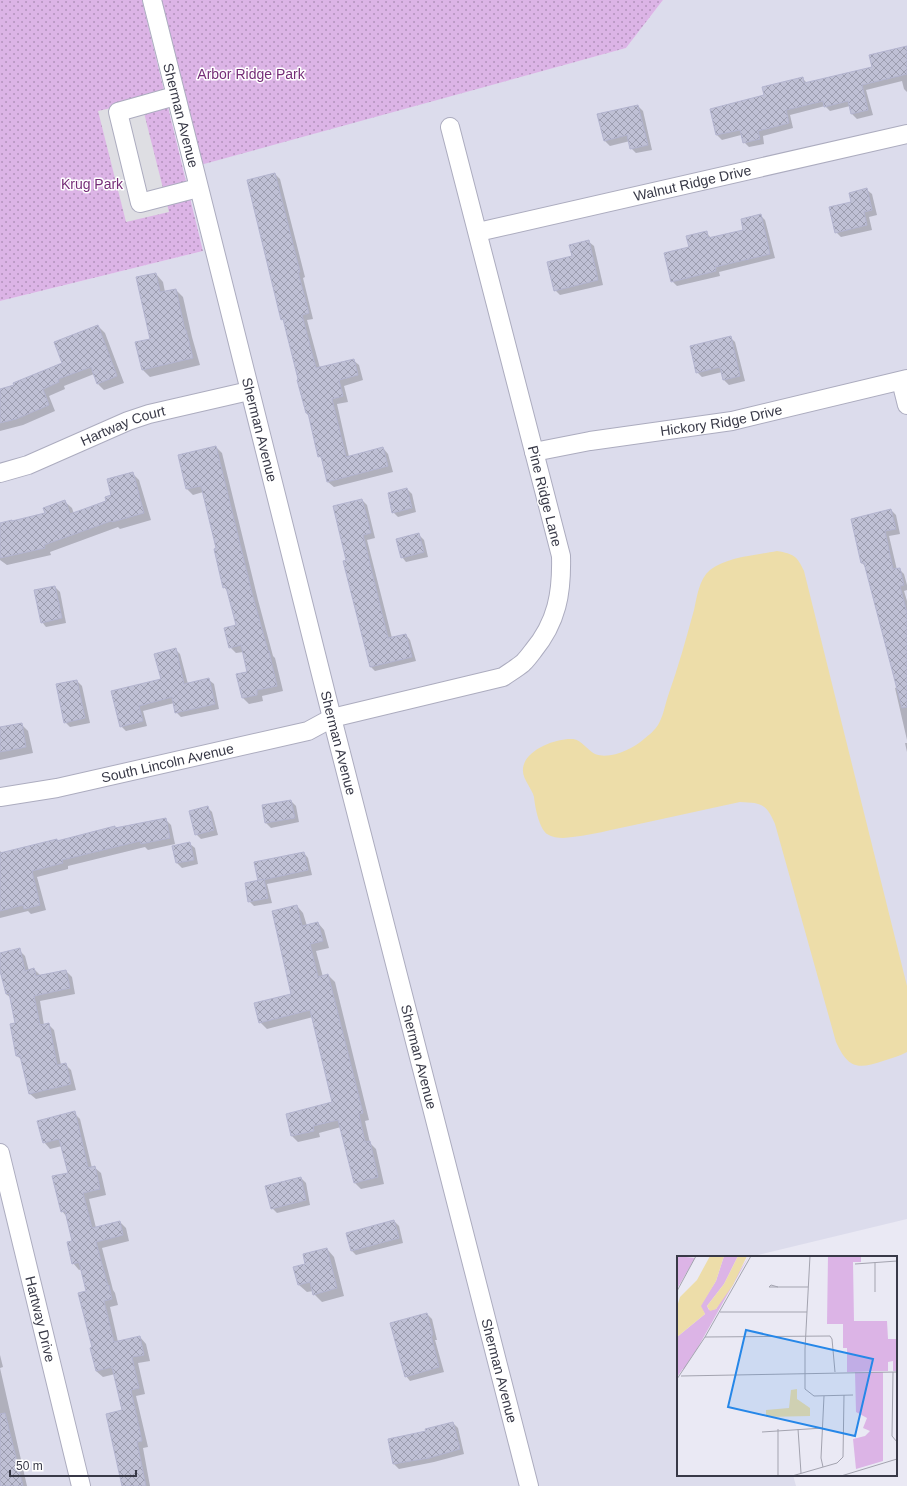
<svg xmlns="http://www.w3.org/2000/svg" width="907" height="1486" viewBox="0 0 907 1486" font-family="Helvetica,sans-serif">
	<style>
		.residential { fill: #dcdcec }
		.grass { fill: url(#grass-dots) }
		.parking { fill: #dedee3 }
		.water { fill: #eddda9 }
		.shadow { fill: #0003 }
		.building { fill: url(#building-cross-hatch); stroke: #b3b4cf }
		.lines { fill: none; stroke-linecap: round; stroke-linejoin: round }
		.minor-casing { stroke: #acacbf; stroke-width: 20 }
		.minor { stroke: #fff; stroke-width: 18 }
		.labels { text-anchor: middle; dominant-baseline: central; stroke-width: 3; stroke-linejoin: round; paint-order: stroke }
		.park-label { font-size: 14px; fill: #752d77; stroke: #fff }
		.street-label { font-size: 14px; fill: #383947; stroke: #fff }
		.inset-road { fill: none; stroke: #a3a3af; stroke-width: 1 }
		.view { fill: #2687e8; fill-opacity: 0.15; stroke: #2687e8; stroke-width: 2 }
		.inset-edge { fill: none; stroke: #383947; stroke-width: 2 }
	</style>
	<defs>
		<pattern id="grass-dots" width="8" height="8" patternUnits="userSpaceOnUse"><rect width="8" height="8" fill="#dcb4e6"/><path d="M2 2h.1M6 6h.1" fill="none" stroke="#b393bc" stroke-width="1.8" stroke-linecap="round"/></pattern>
		<pattern id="building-cross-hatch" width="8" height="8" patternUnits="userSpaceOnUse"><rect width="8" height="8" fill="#bfc0d5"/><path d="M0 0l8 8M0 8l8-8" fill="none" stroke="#9c9daf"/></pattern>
	</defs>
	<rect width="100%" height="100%" fill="#eae9f4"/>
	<polygon class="residential" points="663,0 907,0 907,1219 750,1257 678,1257 678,1475 793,1475 796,1486 0,1486 0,301 203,251 183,167 193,166 626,48"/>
	<g class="grass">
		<polygon points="0,0 142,0 203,251 0,301"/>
		<polygon points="154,0 663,0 626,48 193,167"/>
	</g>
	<polygon class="parking" points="141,101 169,212 126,222 98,111"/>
	<path class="water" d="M 777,551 C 794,554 797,556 804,571 L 907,986 L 907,1052 C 900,1056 891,1058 883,1061 C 857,1070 848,1068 836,1042 L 775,824 C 766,803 761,803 740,802 C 706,809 673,817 639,824 C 614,829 589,836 563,838 C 558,838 552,837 547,834 C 539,828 535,807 534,797 C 532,788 522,779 523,769 C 524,750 556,738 573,739 C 582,740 587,750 595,754 C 610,760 633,749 644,739 C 649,735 655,730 658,725 C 663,717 665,705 668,696 C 678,668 686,639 694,610 C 697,597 699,579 710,570 C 726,557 757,555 777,551 Z"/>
	<g class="shadow">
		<polygon points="907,47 907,92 904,89 902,81 866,90 873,115 857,119 852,114 850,106 830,111 825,106 790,115 793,128 763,136 764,144 749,147 744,142 741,135 722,140 717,135 765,96 802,78 807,83 873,68"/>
		<polygon points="638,106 643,111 652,150 636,153 631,148 630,141 610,146 605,141"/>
		<polygon points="275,174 280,179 305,277 303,278 313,319 307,320 320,368 353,360 359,365 363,380 344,386 348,402 337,404 349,457 383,448 388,454 393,472 334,487 328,482 323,460 319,456 309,416 306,413 285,322 282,319"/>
		<polygon points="867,190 872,194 877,215 869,217 872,230 841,237 836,232 852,203"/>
		<polygon points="760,215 765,220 775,258 719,272 720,276 677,286 672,281 690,248 706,232 711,238 744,230"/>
		<polygon points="589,242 594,246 603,285 560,295 555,290 573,257"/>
		<polygon points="156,274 163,282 165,292 176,290 183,297 192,337 200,365 150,377 143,370 151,340"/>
		<polygon points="98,326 105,333 124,383 104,390 98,384 94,374 64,386 65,389 49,396 55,411 23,425 0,431 0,390 16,386 63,363"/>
		<polygon points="730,337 735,342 745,381 729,385 724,380 722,372 702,377 697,372"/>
		<polygon points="216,447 222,453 258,600 273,656 275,658 283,691 262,696 263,701 249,704 243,698 248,672 243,652 236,653 230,647 237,625 228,592 224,587 217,549 203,492 193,495 187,489"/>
		<polygon points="132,473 139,480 151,520 120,529 118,527 50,552 51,555 7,565 0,560 0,524 46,514 64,501 72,508 74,514 107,501"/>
		<polygon points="407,489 412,494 416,512 398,517 393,512"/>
		<polygon points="362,500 367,505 375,538 367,540 392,638 406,635 410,640 416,661 375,671 370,666 347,561"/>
		<polygon points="891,510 896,515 900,534 889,536 897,570 899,569 904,574 907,585 907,590 904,591 907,601 907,740 895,688 898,687 866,567 862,563"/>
		<polygon points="419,535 424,540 428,557 406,562 402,557"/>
		<polygon points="55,587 60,592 66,623 46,627 42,622"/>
		<polygon points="175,649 180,654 188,684 209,680 214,684 219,709 181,717 176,712 174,703 143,711 147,726 126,731 121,726 162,680"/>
		<polygon points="77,681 82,686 90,723 70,727 65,722"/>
		<polygon points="21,724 28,731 33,753 0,760 0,728"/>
		<polygon points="905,743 907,743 907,752"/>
		<polygon points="291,801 296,806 299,822 271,828 266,823 263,806"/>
		<polygon points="208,808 212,812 218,835 201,839 196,834"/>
		<polygon points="165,819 171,825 175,844 148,850 145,847 68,866 68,869 37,877 46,910 31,914 28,911 0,918 0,851 3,854 57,840 58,842 115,827 116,829"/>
		<polygon points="190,844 195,848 198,864 182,868 177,863 173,847"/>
		<polygon points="304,853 308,858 312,875 267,884 272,903 254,906 249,901 260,881"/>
		<polygon points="297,906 303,913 307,926 318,923 324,930 329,948 316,951 323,977 328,975 335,982 369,1120 365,1121 370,1143 376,1149 384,1184 361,1189 355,1183 341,1127 319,1133 320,1137 298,1142 292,1136 334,1103 313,1017 267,1029 260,1022 293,995"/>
		<polygon points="19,950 25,956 29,971 34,969 40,975 66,971 72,977 75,994 40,1001 44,1025 48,1024 54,1030 61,1065 65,1064 71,1070 76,1090 36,1099 30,1094 22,1060 17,1056 16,1024 11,998 6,994 0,967 0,954"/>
		<polygon points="74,1113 80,1119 92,1168 94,1167 101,1173 106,1195 89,1199 96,1228 120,1222 126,1228 129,1241 102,1248 113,1290 115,1293 118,1305 110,1307 118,1342 140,1337 146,1344 150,1361 138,1363 145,1394 136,1396 148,1447 143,1448 150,1486 123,1486 123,1411 115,1374 103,1377 96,1371 88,1291 82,1269 79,1270 73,1263 73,1242 67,1217 62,1211 69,1173 62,1146 50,1149 44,1142"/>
		<polygon points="301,1178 306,1183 310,1205 277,1213 272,1208"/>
		<polygon points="394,1221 399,1226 403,1243 356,1255 351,1250"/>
		<polygon points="327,1249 334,1257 344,1296 322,1302 314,1294 313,1291 307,1292 299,1285 307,1264"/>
		<polygon points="427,1314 432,1319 437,1340 435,1340 444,1372 410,1381 406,1376"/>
		<polygon points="0,1355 3,1367 0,1368 27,1486 0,1486"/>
		<polygon points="453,1423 458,1428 464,1454 434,1462 399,1469 394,1464 389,1439 427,1432"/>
	</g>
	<g class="building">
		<polygon points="907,46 907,74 862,85 868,110 851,114 848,101 824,107 823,101 786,110 789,123 758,131 760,139 743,143 740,130 716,135 710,109 764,95 762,87 803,77 804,83 872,67 869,55"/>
		<polygon points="638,105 648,145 630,149 627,135 604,141 597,114"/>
		<polygon points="275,173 300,272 298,272 309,313 302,315 316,368 354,359 358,375 339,380 343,396 332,399 346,457 383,447 388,466 327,482 321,456 318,457 308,413 306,413 297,380 298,379 283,319 281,320 247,180"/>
		<polygon points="867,188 872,210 864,212 867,225 835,233 829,207 851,202 849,193"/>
		<polygon points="761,214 770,254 715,267 716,271 671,282 664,253 689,247 686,236 707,231 708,238 743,230 741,219"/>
		<polygon points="589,240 598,280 554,291 547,262 572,256 569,245"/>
		<polygon points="156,273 160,292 176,289 185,330 186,330 193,358 142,370 135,342 150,339 136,277"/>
		<polygon points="98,325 117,376 97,384 91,367 58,379 59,382 43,389 49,405 16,419 0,423 0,389 14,385 13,383 62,363 54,342"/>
		<polygon points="731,336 740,376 723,380 720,367 696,373 690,346"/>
		<polygon points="216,446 252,593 268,651 269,651 277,686 257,690 257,695 242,698 236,674 247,672 241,645 229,648 224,628 236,625 226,587 223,588 214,549 216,548 201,486 186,489 178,455"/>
		<polygon points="133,472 144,513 112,522 111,521 44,545 45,548 0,558 0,523 12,520 12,521 45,513 43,508 65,500 70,514 106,501 105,497 111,495 107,479"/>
		<polygon points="407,488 412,508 392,513 388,493"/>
		<polygon points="362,499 371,533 363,535 388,638 406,634 412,657 370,667 343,561 346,560 333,506"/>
		<polygon points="891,509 896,529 885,531 893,569 900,568 904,585 900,586 907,613 907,707 902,708 864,563 861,563 851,519"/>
		<polygon points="419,533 424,552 401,558 396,539"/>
		<polygon points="55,586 62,618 41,623 34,590"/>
		<polygon points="176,648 184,684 209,678 215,704 175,713 172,697 139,706 143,721 120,727 111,691 161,679 154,654"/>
		<polygon points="77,680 85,718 64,723 56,684"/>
		<polygon points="22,723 26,747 0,752 0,727"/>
		<polygon points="291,800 295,818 265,823 262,805"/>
		<polygon points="208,806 214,830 195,835 189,811"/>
		<polygon points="166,818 170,838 141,844 140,841 62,860 63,863 32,871 40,905 24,909 23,905 0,911 0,853 57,839 57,841 115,826 115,828"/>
		<polygon points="190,842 194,860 176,863 172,846"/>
		<polygon points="304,852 308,870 258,881 254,862"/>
		<polygon points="264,879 268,898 248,902 245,883"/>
		<polygon points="297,905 302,926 318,922 323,941 310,944 318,977 328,974 363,1113 359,1114 365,1142 370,1141 378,1177 354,1183 338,1120 313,1126 314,1131 291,1136 286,1114 332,1102 310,1010 259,1023 254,1003 291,994 272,911"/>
		<polygon points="20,948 25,971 34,968 36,976 66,970 70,988 34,996 40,1025 49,1023 57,1065 66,1063 71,1084 29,1094 20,1056 16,1056 10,1024 15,1023 9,993 6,994 0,971 0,953"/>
		<polygon points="75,1111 88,1168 95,1166 100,1189 83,1193 92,1228 120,1221 123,1235 96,1242 108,1286 109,1285 112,1299 104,1301 114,1342 140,1336 144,1355 132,1357 139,1388 131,1390 142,1441 137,1442 146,1486 122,1486 106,1414 122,1410 112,1367 96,1371 90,1348 92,1347 78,1293 86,1291 79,1262 72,1264 67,1242 72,1241 65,1211 61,1212 52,1176 68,1173 59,1139 43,1143 37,1121"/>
		<polygon points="301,1177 306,1200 271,1209 265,1186"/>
		<polygon points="394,1220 399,1238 351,1251 346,1233"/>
		<polygon points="327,1248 337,1288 313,1295 310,1282 298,1285 293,1267 305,1264 303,1254"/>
		<polygon points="427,1313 433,1335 431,1335 439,1367 405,1377 390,1323"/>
		<polygon points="5,1413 23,1486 0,1486 0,1414"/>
		<polygon points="453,1422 460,1449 429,1458 393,1464 388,1439 426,1431 425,1429"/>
	</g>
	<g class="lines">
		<defs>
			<g id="minor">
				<path id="s1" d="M 152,0 L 332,718 L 529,1486"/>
				<polyline points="175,96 118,112 140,203 198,188"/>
				<path id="s2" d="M 478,232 L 907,134"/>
				<polyline points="901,381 907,405"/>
				<path id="s3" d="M 534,452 L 590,441 L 732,421 L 907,379"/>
				<path id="s4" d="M 0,473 L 28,465 L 128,421 L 149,414 L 249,391"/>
				<path id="s5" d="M 0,797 L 57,788 L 308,731 L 332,718 L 503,677 C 510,672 517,668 523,663 C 527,659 530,655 533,651 C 557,622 562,593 561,556 L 450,127"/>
				<path id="s6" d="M 0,1153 L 81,1486"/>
			</g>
		</defs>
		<use href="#minor" class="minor-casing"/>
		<use href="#minor" class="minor"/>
	</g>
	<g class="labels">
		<g class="park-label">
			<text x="251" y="74">Arbor Ridge Park</text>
			<text x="92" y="184">Krug Park</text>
		</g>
		<g class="street-label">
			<text stroke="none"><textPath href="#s1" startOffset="119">Sherman Avenue</textPath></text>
			<text stroke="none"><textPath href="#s2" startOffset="220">Walnut Ridge Drive</textPath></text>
			<text stroke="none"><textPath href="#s3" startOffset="190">Hickory Ridge Drive</textPath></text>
			<text stroke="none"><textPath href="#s4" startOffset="132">Hartway Court</textPath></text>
			<text stroke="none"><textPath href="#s1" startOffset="443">Sherman Avenue</textPath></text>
			<text transform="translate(545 496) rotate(76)">Pine Ridge Lane</text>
			<text stroke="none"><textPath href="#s1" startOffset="766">Sherman Avenue</textPath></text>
			<text stroke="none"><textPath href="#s5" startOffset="171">South Lincoln Avenue</textPath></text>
			<text stroke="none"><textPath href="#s1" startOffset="1090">Sherman Avenue</textPath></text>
			<text stroke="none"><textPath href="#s6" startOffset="171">Hartway Drive</textPath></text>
			<text stroke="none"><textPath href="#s1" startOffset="1414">Sherman Avenue</textPath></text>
		</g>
	</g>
	<g transform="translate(677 1256)">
		<rect width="220" height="220" fill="#eae9f4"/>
		<path d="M 47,0 L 61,0 L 47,28 L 30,50 L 32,54 L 39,53 L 72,0 L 20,93 L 0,121 L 0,81 L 28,58 L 23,50 L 39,25 ZM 151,0 L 184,0 L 184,6 L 176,6 L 177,65 L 210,65 L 211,83 L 220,83 L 220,115 L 216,115 L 216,105 L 211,106 L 211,115 L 170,116 L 170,92 L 166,92 L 166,68 L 150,68 ZM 178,116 L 206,116 L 206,205 L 179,213 L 176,183 L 188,180 L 193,175 L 186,172 L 190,162 L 179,156 Z" fill="#dcb4e6"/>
		<path d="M 0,0 L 18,2 L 0,33 ZM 4,95 L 14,101 L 7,113 L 0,108 L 0,102 Z" fill="#dcb4e6"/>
		<path d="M 33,0 L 47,0 L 39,25 L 24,50 L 28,58 L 0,81 L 0,51 L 3,41 L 20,24 ZM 61,0 L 70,0 L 56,29 L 39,53 L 33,55 L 30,50 L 47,28 ZM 120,133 L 120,143 L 133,152 L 133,160 L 89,161 L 89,154 L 112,152 L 114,134 Z" fill="#eddda9"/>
		<path class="inset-road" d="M 133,0 L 128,93 L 128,133 L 137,140 L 176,139M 198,6 L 198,36M 178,8 L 220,5M 101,31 L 94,29 L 92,31 L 131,31M 0,35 L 19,0M 43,56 L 130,56M 28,81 L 153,80 L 155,83 L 158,116M 216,116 L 215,180 L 220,186M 4,120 L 220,116M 0,123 L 28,81 L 74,0M 101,173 L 101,220M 121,173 L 124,217M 85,176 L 146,172M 146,211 L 144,202 L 147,140M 115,220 L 160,207 L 166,201 L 167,139M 164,220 L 220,203"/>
		<path class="view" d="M 69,74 L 196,103 L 178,180 L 51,151 Z"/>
		<rect width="220" height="220" class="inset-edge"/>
	</g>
	<path d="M10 1470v6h126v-6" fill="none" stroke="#383947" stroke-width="2"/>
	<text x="16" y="1470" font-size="12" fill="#383947" stroke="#ffffff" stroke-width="3" paint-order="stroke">50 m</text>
</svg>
